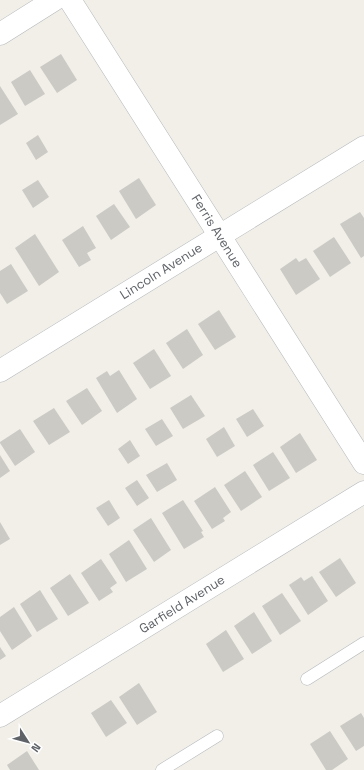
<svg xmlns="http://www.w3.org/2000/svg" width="364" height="770" viewBox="0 0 364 770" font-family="'Space Grotesk',sans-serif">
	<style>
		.building { fill: #cccac5 }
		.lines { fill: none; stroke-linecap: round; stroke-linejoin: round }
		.service-casing { stroke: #b5b8bc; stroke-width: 13 }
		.minor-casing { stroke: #b5b8bc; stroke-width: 23 }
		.service { stroke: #fff; stroke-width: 12 }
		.minor { stroke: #fff; stroke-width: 22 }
		.labels { text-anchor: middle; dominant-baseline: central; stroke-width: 3; stroke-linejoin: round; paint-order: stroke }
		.street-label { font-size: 13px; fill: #5f6368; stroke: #fff }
	</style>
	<rect width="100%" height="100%" fill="#f1efe8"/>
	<g class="building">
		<polygon points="61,54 77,80 57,93 40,67"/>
		<polygon points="30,70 45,94 25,106 11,82"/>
		<polygon points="0,86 18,114 0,125"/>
		<polygon points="38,135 48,152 36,160 26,143"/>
		<polygon points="139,178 156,205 136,219 119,191"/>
		<polygon points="38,180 49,197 33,208 22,190"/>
		<polygon points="114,204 130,227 111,240 96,216"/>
		<polygon points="360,212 364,218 364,256 361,258 340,224"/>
		<polygon points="83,226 96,248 87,253 91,260 79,267 62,240"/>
		<polygon points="35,234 59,272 39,286 15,248"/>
		<polygon points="334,237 351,263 330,277 313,251"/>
		<polygon points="296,258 299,262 306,258 320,279 296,295 280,269"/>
		<polygon points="11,264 28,291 7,304 0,293 0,271"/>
		<polygon points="219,310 236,337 215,350 198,324"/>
		<polygon points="187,329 203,355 183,369 166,343"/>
		<polygon points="154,349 171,376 150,389 133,363"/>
		<polygon points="119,370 137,399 117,413 96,378 107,371 110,376"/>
		<polygon points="87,388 102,411 82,425 66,401"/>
		<polygon points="191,395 205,416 183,429 170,408"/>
		<polygon points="54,408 70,432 49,445 33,421"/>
		<polygon points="253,409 264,426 247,437 236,419"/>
		<polygon points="162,419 173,436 156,446 145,429"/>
		<polygon points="224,427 235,446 217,457 206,439"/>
		<polygon points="20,429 35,452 15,466 0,443 0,442"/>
		<polygon points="300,433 317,460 296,473 280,447"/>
		<polygon points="130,440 140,456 128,464 118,449"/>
		<polygon points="273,452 290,478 269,491 253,465"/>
		<polygon points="0,455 10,471 0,478"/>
		<polygon points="167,463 177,480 157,492 146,475"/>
		<polygon points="245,471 262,497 241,511 224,485"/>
		<polygon points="137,480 149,498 137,506 125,488"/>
		<polygon points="215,487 231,512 223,518 225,521 212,529 194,501"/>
		<polygon points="109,500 120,518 108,526 96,508"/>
		<polygon points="183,500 203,531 201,532 204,537 184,549 162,513"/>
		<polygon points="151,518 171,550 154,562 133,530"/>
		<polygon points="0,522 10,539 0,545"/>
		<polygon points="129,540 147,569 126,582 109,554"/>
		<polygon points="340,558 356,583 336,597 319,572"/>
		<polygon points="101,559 117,583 110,588 113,592 99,601 81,573"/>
		<polygon points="70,574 89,603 68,616 50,588"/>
		<polygon points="312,576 328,601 308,615 289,585 301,577 304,581"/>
		<polygon points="40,590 58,619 37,632 20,604"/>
		<polygon points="282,593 301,621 280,635 262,606"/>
		<polygon points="14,607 32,636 12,650 0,631 0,617"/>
		<polygon points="254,612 272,641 252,654 234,626"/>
		<polygon points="226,630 244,659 223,672 206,644"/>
		<polygon points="0,647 6,656 0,660"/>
		<polygon points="139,683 157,712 137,725 119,697"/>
		<polygon points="111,700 127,723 106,737 91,713"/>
		<polygon points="361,713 364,718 364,746 356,751 340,726"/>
		<polygon points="330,731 348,759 332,770 326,770 310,744"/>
		<polygon points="27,751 39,770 10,770 7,765"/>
	</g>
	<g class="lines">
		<defs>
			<g id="service">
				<polyline points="307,679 364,643"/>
				<polyline points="162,770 217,736"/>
			</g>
			<g id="minor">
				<polyline points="70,0 364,463"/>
				<polyline points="0,34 54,0"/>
				<polyline points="0,371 364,147"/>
				<polyline points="0,716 364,492"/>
			</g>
		</defs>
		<use href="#service" class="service-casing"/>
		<use href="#minor" class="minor-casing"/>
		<use href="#service" class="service"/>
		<use href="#minor" class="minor"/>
	</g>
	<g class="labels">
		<g class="street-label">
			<text transform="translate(217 231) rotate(58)">Ferris Avenue</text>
			<text transform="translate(161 271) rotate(-32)">Lincoln Avenue</text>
			<text transform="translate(182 604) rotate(-32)">Garfield Avenue</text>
		</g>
	</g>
	<g transform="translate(28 742) rotate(126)" stroke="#ffffff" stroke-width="3" paint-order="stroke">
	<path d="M0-3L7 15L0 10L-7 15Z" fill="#5f6368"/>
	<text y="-6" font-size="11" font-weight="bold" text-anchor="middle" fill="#5f6368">N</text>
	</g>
</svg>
